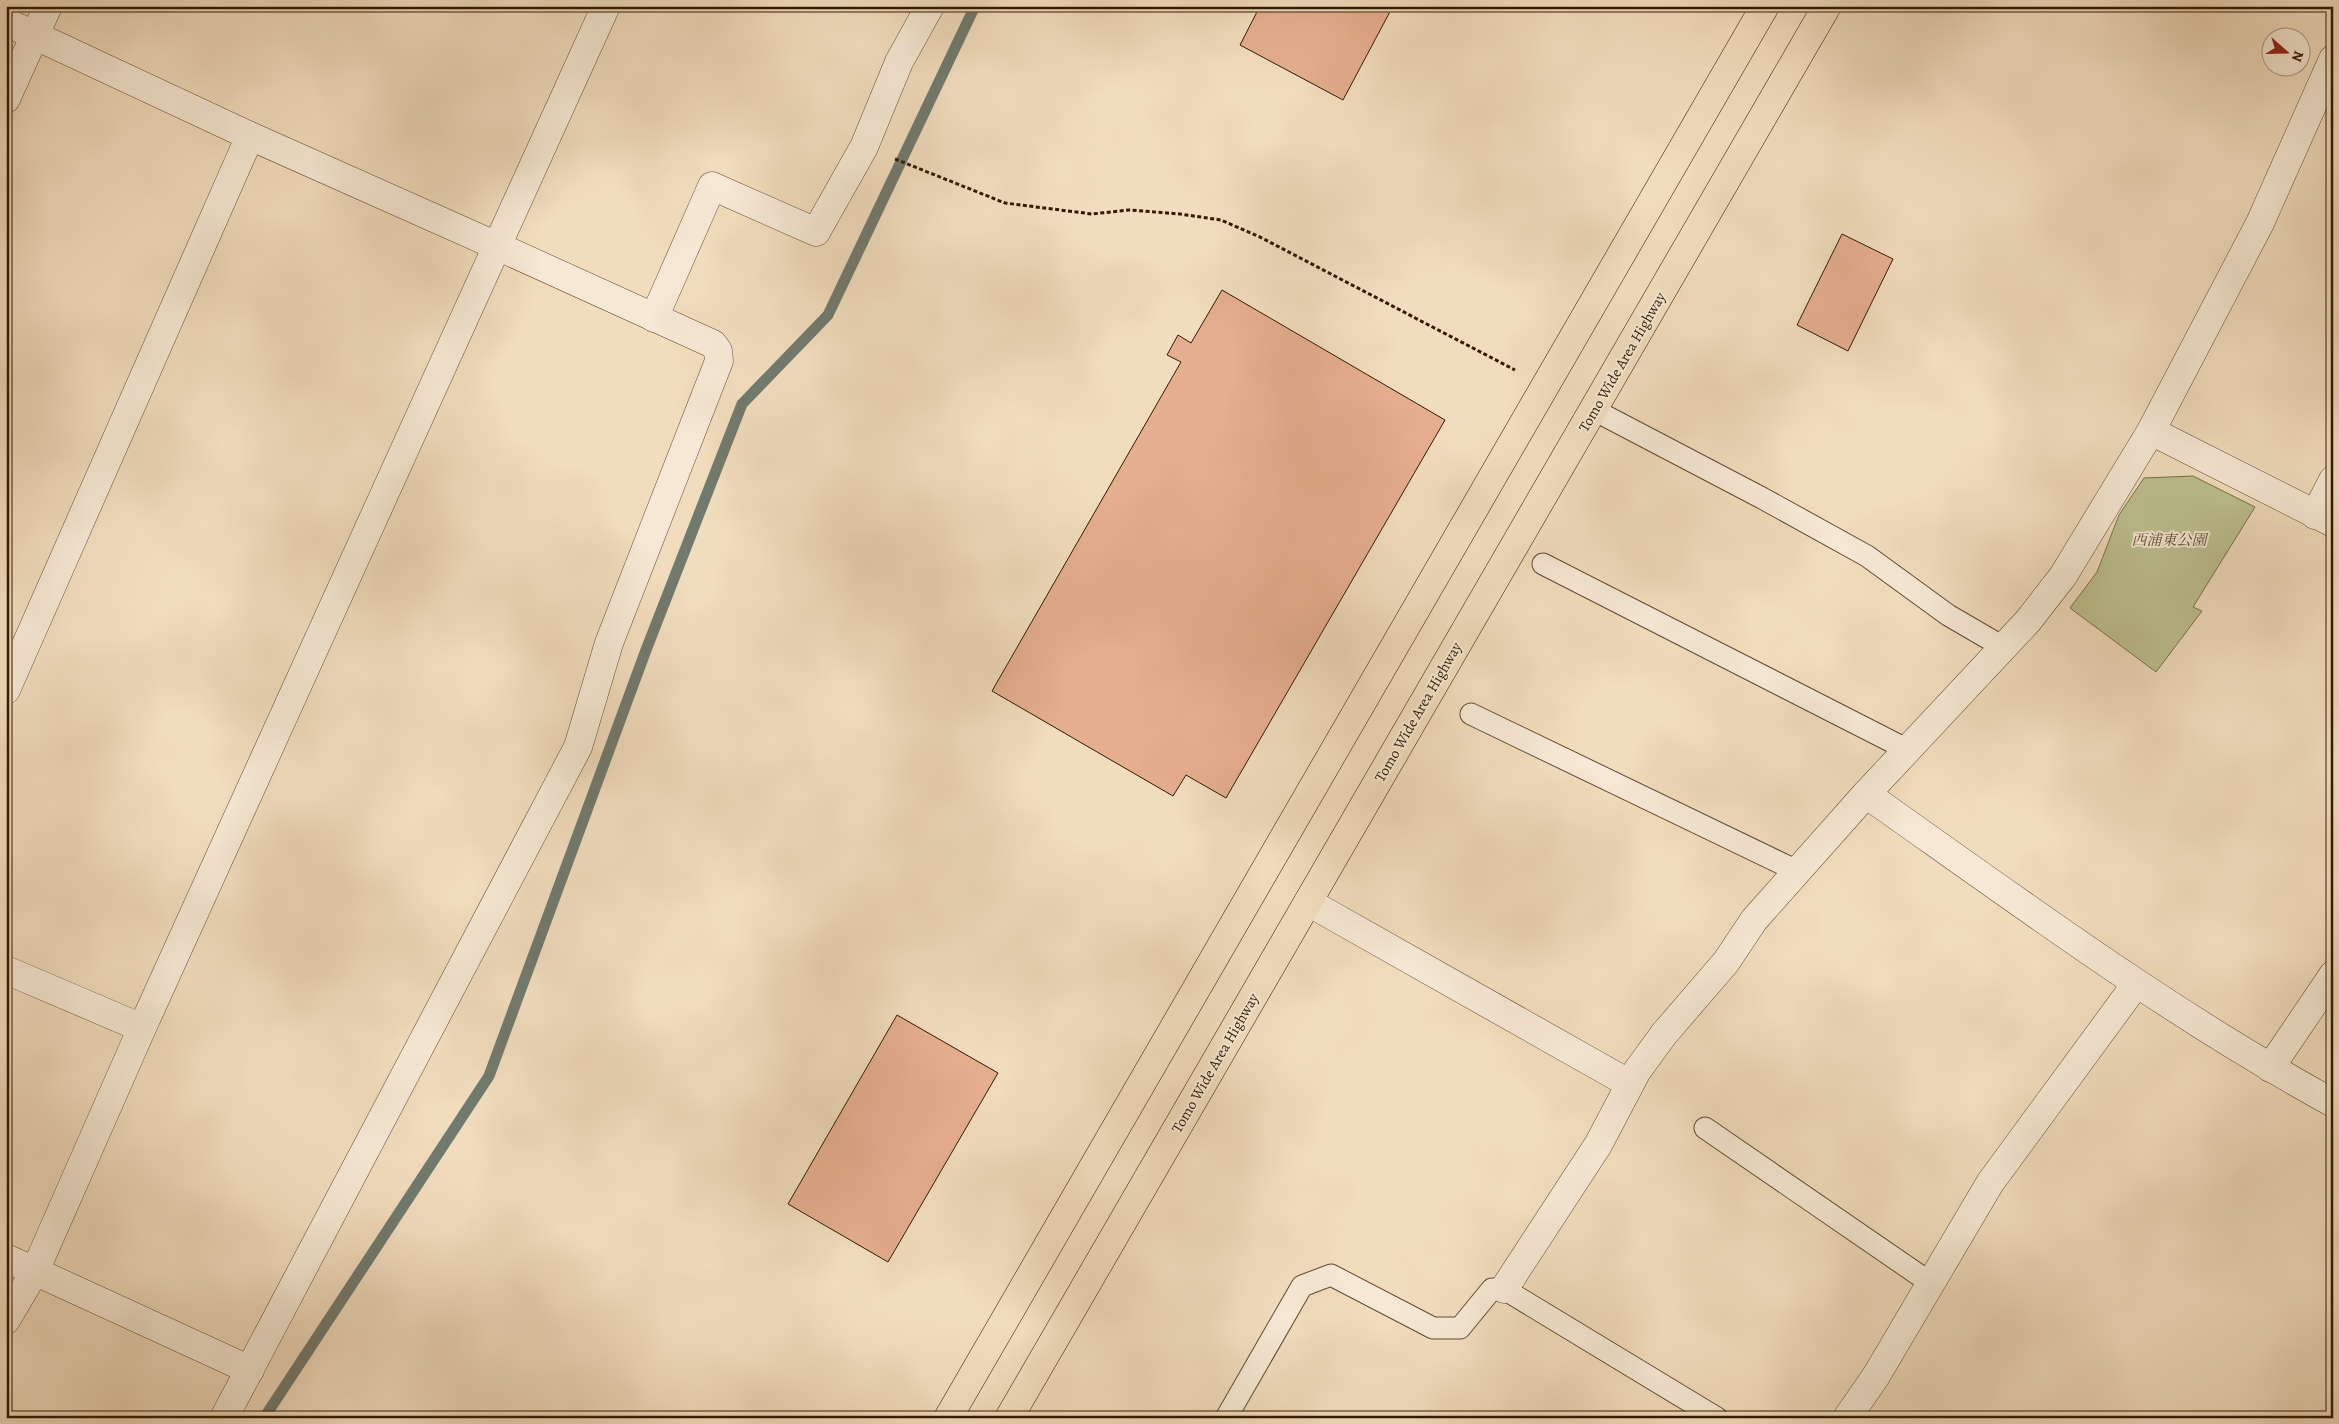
<svg xmlns="http://www.w3.org/2000/svg" width="2339" height="1424" viewBox="0 0 2339 1424" font-family="Alegreya,'Noto Serif JP',serif">
	<style>
		.green { fill: #bdbf8f; stroke: #786c48 }
		.lines { fill: none; stroke-linecap: round; stroke-linejoin: round }
		.stream { stroke: #717a6e; stroke-width: 11 }
		.building { fill: #e5ae8f; stroke: #321a02 }
		.service-casing { stroke: #624a31; stroke-width: 23 }
		.minor-casing { stroke: #624a31; stroke-width: 29 }
		.tertiary-casing { stroke: #624a31; stroke-width: 29 }
		.trunk-casing { stroke: #321a02; stroke-width: 29 }
		.path { stroke: #321a02; stroke-width: 3; stroke-dasharray: 4 2.5; stroke-linecap: butt }
		.service { stroke: #f6e8d4; stroke-width: 21 }
		.minor { stroke: #f6e8d4; stroke-width: 28 }
		.tertiary { stroke: #f6e8d4; stroke-width: 28 }
		.trunk { stroke: #f1dcbd; stroke-width: 28 }
		.labels { text-anchor: middle; dominant-baseline: central; stroke-width: 4; stroke-linejoin: round; paint-order: stroke }
		.street-label { font-size: 15px; fill: #321a02; stroke: #f6e8d4 }
		.park-label { font-size: 15px; font-style: italic; fill: #5c4c2c; stroke: #f6e8d4 }
	</style>
	<rect width="100%" height="100%" fill="#f1dcbd"/>
	<filter id="stains"><feTurbulence type="fractalNoise" baseFrequency=".004" numOctaves="4"/><feColorMatrix values="0 0 0 0 .2 0 0 0 0 .09 0 0 0 0 .02 0 0 0 .5 -.17"/></filter>
	<radialGradient id="worn" r=".72"><stop offset=".6" stop-color="#630" stop-opacity="0"/><stop offset="1" stop-color="#630" stop-opacity=".3"/></radialGradient>
	<polygon class="green" points="2193,476 2255,507 2193,607 2202,611 2156,672 2070,608 2097,572 2119,515 2144,478"/>
	<g class="lines">
		<polyline class="stream" points="264,1418 489,1076 646,650 742,404 828,315 975,6"/>
	</g>
	<g class="building">
		<polygon points="1260,6 1393,6 1343,100 1240,45"/>
		<polygon points="1842,234 1893,259 1848,351 1797,325"/>
		<polygon points="1222,290 1445,420 1226,798 1186,775 1173,796 992,691 1181,362 1167,355 1178,335 1191,343"/>
		<polygon points="897,1015 998,1073 888,1262 788,1204"/>
	</g>
	<g class="lines">
		<defs>
			<g id="service">
				<polyline points="1594,410 1762,498 1867,556 1948,615 2003,647"/>
				<polyline points="1543,564 1908,750"/>
				<polyline points="1471,714 1797,871"/>
				<polyline points="1705,1128 1932,1284"/>
				<polyline points="1226,1418 1302,1286 1331,1275 1433,1328 1460,1328 1492,1289 1504,1289 1717,1418"/>
			</g>
			<g id="minor">
				<polyline points="6,22 250,136 497,246 713,344 718,351 719,361 609,643 578,747 224,1418"/>
				<polyline points="6,99 48,6"/>
				<polyline points="654,318 712,186 816,232 864,147 899,62 930,6"/>
				<polyline points="2151,431 2333,523"/>
				<polyline points="2315,515 2333,480"/>
				<polyline points="6,690 250,136"/>
				<path d="M 1866,794 C 2019,902 2169,1013 2333,1103"/>
				<polyline points="1308,902 1630,1084"/>
				<polyline points="6,970 142,1028"/>
				<polyline points="2270,1068 2333,975"/>
				<polyline points="6,1258 250,1370"/>
				<polyline points="1504,1289 1598,1145 1637,1071 1664,1034 1726,962 1754,920 1866,794 2028,621 2063,576 2151,431 2260,223 2333,59"/>
				<polyline points="1847,1418 1876,1376 1990,1183 2136,984"/>
			</g>
			<polyline id="tertiary" points="6,1320 35,1271 142,1028 606,6"/>
			<g id="trunk">
				<polyline points="948,1418 1765,6"/>
				<polyline points="1009,1418 1827,6"/>
			</g>
		</defs>
		<use href="#service" class="service-casing"/>
		<use href="#minor" class="minor-casing"/>
		<use href="#tertiary" class="tertiary-casing"/>
		<use href="#trunk" class="trunk-casing"/>
		<polyline class="path" points="895,159 1005,203 1092,214 1129,210 1180,214 1221,220 1260,237 1515,370"/>
		<use href="#service" class="service"/>
		<use href="#minor" class="minor"/>
		<use href="#tertiary" class="tertiary"/>
		<use href="#trunk" class="trunk"/>
	</g>
	<g class="labels">
		<g class="street-label">
			<text transform="translate(1622 362) rotate(-60)">Tomo Wide Area Highway</text>
			<text transform="translate(1418 712) rotate(-60)">Tomo Wide Area Highway</text>
			<text transform="translate(1215 1063) rotate(-60)">Tomo Wide Area Highway</text>
		</g>
		<g class="park-label">
			<text x="2169" y="540">西浦東公園</text>
		</g>
	</g>
	<rect width="2339" height="1424" fill="none" stroke="#f1dcbd" stroke-width="25"/>
	<rect x="8" y="8" width="2324" height="1409" fill="none" stroke="#321a02" stroke-width="2.5"/>
	<rect x="12" y="12" width="2314" height="1399" fill="none" stroke="#321a02"/>
	<g transform="translate(2286 52) rotate(110)"><circle r="24" fill="#f6e8d4" stroke="#a89680"/>
	<path d="M0-4L9 19L0 12L-9 19Z" fill="#8f2418"/>
	<text y="-8" font-size="14" font-weight="bold" text-anchor="middle" fill="#321a02">N</text>
	</g>
	<rect width="100%" height="100%" filter="url(#stains)"/>
	<rect width="100%" height="100%" fill="url(#worn)"/>
</svg>
